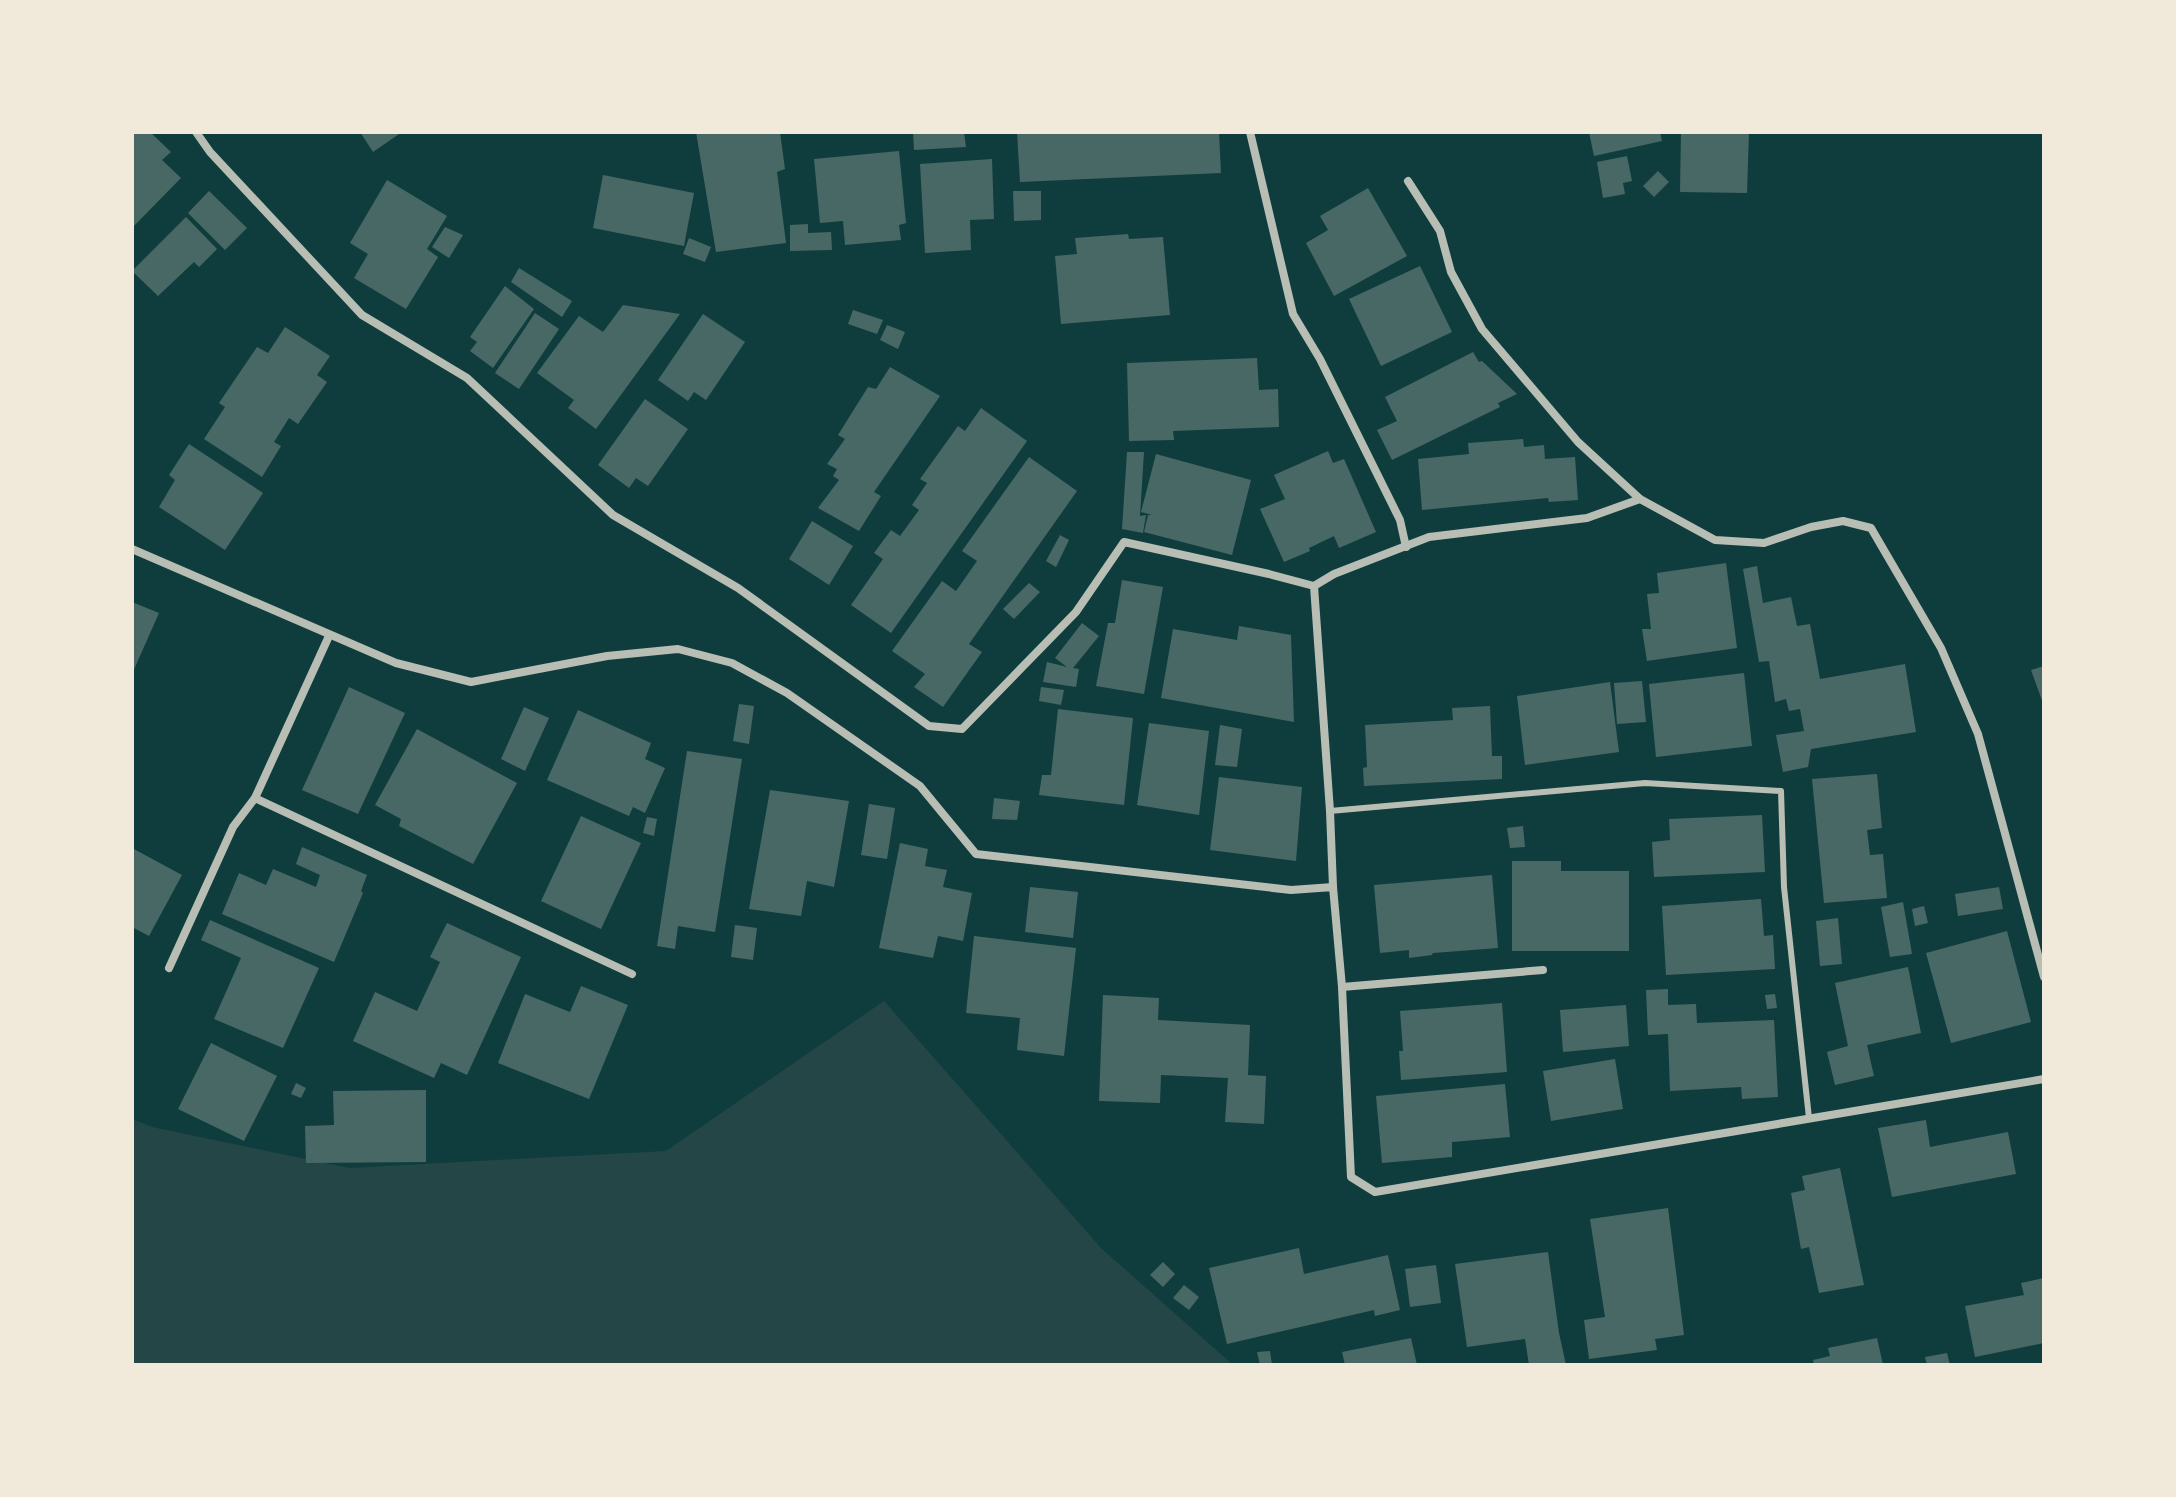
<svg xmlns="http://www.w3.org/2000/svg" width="2176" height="1497" viewBox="0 0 2176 1497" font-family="Lato,sans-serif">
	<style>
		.green { fill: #244646 }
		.building { fill: #486865 }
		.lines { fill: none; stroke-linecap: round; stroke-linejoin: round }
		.service { stroke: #b8beb3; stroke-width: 6 }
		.minor { stroke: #b8beb3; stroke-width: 8 }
	</style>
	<rect width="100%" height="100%" fill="#0f3d3e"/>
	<polygon class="green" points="884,1001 1101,1248 1233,1365 132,1365 132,1119 152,1127 349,1168 666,1151"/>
	<g class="building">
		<polygon points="132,132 150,132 171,152 162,160 181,178 132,228"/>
		<polygon points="360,132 402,132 373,152"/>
		<polygon points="696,132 780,132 785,169 777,172 786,243 716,252"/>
		<polygon points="913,132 964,132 966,147 914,150"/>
		<polygon points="1017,132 1219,132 1221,173 1020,182"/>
		<polygon points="1589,132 1660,132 1662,141 1594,156"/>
		<polygon points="1681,132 1749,132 1747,193 1680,192"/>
		<polygon points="899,151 906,223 899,225 901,240 845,245 843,221 820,223 814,159"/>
		<polygon points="1627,156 1632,181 1623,183 1625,194 1603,198 1597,162"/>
		<polygon points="992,159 994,219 970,220 971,250 925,253 920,164"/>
		<polygon points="1658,171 1669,182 1654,197 1643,186"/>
		<polygon points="603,175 694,193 684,246 593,228"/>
		<polygon points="387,180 447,216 427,249 438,257 406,309 354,278 368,254 350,243"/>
		<polygon points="1368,188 1407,256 1334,296 1306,243 1328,230 1320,216"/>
		<polygon points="209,191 247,228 225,250 188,213"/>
		<polygon points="1013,191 1041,191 1041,220 1014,221"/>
		<polygon points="186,217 217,249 199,267 194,262 158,296 132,271"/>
		<polygon points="808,224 808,233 831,232 832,250 790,251 790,225"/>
		<polygon points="445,227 463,235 449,258 432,247"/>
		<polygon points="1128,234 1129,239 1163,237 1170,315 1061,324 1055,256 1077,254 1075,238"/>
		<polygon points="689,238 711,247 705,262 683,254"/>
		<polygon points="1420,266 1452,332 1381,366 1349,299"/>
		<polygon points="519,268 572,301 562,317 511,282"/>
		<polygon points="505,286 534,309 493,368 470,351 477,342 470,337"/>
		<polygon points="623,305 680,314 596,429 568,408 574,400 537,373 579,316 603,332"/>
		<polygon points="853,310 883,320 877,334 848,324"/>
		<polygon points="535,313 559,329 519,389 495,373"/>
		<polygon points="703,314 745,342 706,400 694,392 688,401 658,380"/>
		<polygon points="887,325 905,332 898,349 880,340"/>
		<polygon points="285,327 330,356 317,375 327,382 298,424 289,418 274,442 281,446 262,477 204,439 225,407 219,403 257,347 268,353"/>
		<polygon points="1473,352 1479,362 1482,361 1517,394 1498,403 1500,407 1392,460 1377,430 1397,421 1385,397"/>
		<polygon points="1257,358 1259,390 1278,389 1279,427 1173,431 1174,440 1129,441 1127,363"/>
		<polygon points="890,367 940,396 874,492 881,496 859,531 818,508 839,480 833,476 837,469 827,464 845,439 838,435 868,387 876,389"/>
		<polygon points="645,399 688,429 648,486 636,478 629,488 598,465"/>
		<polygon points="981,408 1027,441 891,633 851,605 883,559 874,553 891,530 900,536 919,510 912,505 927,483 920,479 958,426 965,431"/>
		<polygon points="1523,439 1524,447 1544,445 1545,459 1575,457 1578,500 1549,502 1548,498 1422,510 1418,459 1469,454 1468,443"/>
		<polygon points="189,444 263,493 225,550 159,507 175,480 169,475"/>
		<polygon points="1328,451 1333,463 1344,459 1376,532 1339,548 1334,536 1309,548 1310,551 1284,562 1260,509 1285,499 1274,475"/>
		<polygon points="1127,452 1144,452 1140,516 1146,515 1143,533 1122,529"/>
		<polygon points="1156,454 1251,480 1232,555 1144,532 1148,515 1152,515 1141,512"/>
		<polygon points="1029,457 1077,491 969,644 982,652 943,707 914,687 925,674 892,651 942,581 956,591 977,561 962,551"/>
		<polygon points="812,521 853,546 829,585 789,559"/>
		<polygon points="1060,535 1069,540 1056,567 1046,561"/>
		<polygon points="1726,563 1737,648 1647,661 1642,629 1651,629 1647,594 1659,593 1657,573"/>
		<polygon points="1757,566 1763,603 1791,597 1797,626 1810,624 1820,679 1905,664 1916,732 1811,749 1808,767 1783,772 1776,735 1804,731 1800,709 1789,711 1786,699 1775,702 1769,661 1759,662 1743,569"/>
		<polygon points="1122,580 1163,587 1144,694 1096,686 1108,623 1115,623"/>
		<polygon points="1029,583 1040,592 1014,619 1003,609"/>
		<polygon points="132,602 159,613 132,674"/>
		<polygon points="1082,623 1099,636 1073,668 1079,669 1076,687 1043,682 1047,662 1067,667 1055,658"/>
		<polygon points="1239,626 1291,635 1294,722 1161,698 1173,629 1237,640"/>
		<polygon points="2044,666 2044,706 2031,670"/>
		<polygon points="1744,673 1752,746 1656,757 1649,684"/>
		<polygon points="1642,681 1646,722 1617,724 1614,683"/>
		<polygon points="1610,682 1619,752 1525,765 1517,696"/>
		<polygon points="349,687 405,713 358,814 302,790"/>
		<polygon points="1041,687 1064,690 1061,705 1039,701"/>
		<polygon points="739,704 754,706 749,744 733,741"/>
		<polygon points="1490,706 1492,756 1502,756 1502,779 1364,786 1363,768 1367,767 1365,725 1453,720 1452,708"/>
		<polygon points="524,707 549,718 525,771 501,759"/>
		<polygon points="1058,709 1133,718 1124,805 1039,795 1042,775 1051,775"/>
		<polygon points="578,710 651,743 645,759 665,768 645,813 633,807 629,816 547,780"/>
		<polygon points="1149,723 1209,731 1199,815 1137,805"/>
		<polygon points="1220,725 1242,729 1237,767 1215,765"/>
		<polygon points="417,729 517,783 473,864 399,826 401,819 375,805"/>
		<polygon points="687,751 742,759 715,932 678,926 675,949 657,946"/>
		<polygon points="1877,774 1882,828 1867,830 1870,855 1883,854 1887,898 1824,903 1812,779"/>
		<polygon points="1219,777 1302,787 1296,861 1210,850"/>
		<polygon points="770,790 849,801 834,887 807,881 801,916 749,909"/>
		<polygon points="994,798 1020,801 1017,820 992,819"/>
		<polygon points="869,804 895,808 887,859 861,855"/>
		<polygon points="1762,815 1765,872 1654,877 1652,842 1670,840 1669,819"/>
		<polygon points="581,816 641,843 601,929 541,901"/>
		<polygon points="647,817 657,819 654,836 643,833"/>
		<polygon points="1523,826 1525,847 1510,848 1507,828"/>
		<polygon points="900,843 928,849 925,866 947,870 943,887 972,893 963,941 938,936 933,958 879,948"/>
		<polygon points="302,847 367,875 361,891 363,893 334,962 222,914 239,873 266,885 273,869 316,887 320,875 296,864"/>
		<polygon points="132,848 182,875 149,936 132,927"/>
		<polygon points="1512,861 1561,861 1561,871 1629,871 1629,951 1512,951"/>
		<polygon points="1492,875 1498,948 1433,953 1432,955 1409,958 1409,950 1380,953 1374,885"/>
		<polygon points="1030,887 1078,892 1073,938 1025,932"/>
		<polygon points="1999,887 2003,909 1958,916 1955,894"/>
		<polygon points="1761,899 1764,936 1773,935 1775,969 1666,975 1662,906"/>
		<polygon points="1903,902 1912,954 1890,957 1881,907"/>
		<polygon points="1924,906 1928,923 1915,926 1912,909"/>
		<polygon points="1838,918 1842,964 1820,966 1816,921"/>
		<polygon points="210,920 319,968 283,1048 214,1019 241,958 201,940"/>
		<polygon points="447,923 521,957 467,1075 441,1063 434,1078 353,1041 375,992 417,1011 440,962 430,957"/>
		<polygon points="735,925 757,928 753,960 731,957"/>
		<polygon points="2007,931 2031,1022 1951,1043 1926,953"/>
		<polygon points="974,936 1076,948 1064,1056 1017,1050 1020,1018 966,1013"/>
		<polygon points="1908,967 1921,1033 1867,1045 1874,1076 1835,1085 1827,1052 1848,1046 1835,983"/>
		<polygon points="581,986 628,1005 589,1099 498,1063 525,994 570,1012"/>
		<polygon points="1668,989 1668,1005 1696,1004 1697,1023 1774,1020 1778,1097 1742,1099 1741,1087 1670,1091 1668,1034 1648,1035 1646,990"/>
		<polygon points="1775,994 1777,1008 1767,1009 1765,995"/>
		<polygon points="1103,995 1159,998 1158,1020 1250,1025 1248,1075 1266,1076 1264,1124 1225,1122 1228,1078 1161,1075 1160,1103 1099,1101"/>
		<polygon points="1502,1003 1507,1072 1401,1080 1399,1051 1403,1051 1400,1011"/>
		<polygon points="1626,1005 1629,1046 1563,1052 1560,1010"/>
		<polygon points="211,1043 277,1076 244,1141 178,1109"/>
		<polygon points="1615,1059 1623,1109 1551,1121 1543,1071"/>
		<polygon points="296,1083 306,1088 301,1098 291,1094"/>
		<polygon points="1505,1084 1510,1137 1452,1142 1452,1157 1382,1163 1376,1096"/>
		<polygon points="426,1090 426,1162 306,1163 305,1126 334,1125 333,1091"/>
		<polygon points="1926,1120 1930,1147 2008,1132 2016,1174 1892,1197 1878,1128"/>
		<polygon points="1840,1168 1864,1285 1819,1293 1809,1247 1801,1249 1791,1193 1805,1190 1802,1176"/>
		<polygon points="1668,1208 1684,1335 1655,1339 1657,1350 1589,1359 1584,1320 1605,1317 1590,1219"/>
		<polygon points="1299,1248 1304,1274 1388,1255 1400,1310 1375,1316 1374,1310 1227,1344 1209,1268"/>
		<polygon points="1548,1252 1559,1333 1566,1365 1529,1365 1525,1339 1467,1347 1455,1264"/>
		<polygon points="1163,1262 1175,1274 1163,1287 1150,1275"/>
		<polygon points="1436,1265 1441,1303 1410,1307 1405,1269"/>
		<polygon points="2044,1278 2044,1343 1975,1357 1965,1306 2024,1295 2021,1283"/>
		<polygon points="1184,1285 1199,1297 1189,1310 1173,1298"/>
		<polygon points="1411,1338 1417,1365 1345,1365 1342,1352"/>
		<polygon points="1877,1338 1883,1365 1814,1365 1813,1360 1830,1356 1828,1348"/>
		<polygon points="1270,1351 1272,1365 1260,1365 1257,1352"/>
		<polygon points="1947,1353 1950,1365 1927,1365 1925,1357"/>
	</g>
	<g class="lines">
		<polyline class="service" points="1330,811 1645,783 1781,791 1784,887 1809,1118"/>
		<g class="minor">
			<polyline points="196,132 210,152 362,315 467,378 613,515 738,588 929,726 962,729 1076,612 1124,542 1269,574 1314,586 1330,811 1333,887"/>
			<polyline points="1250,132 1293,314 1320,359 1400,520 1406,547"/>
			<polyline points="1408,181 1440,231 1451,272 1482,329 1578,442 1640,499 1715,540 1764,543 1811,527 1843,521 1871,528 1941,648 1978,734 2044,977"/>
			<polyline points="132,549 396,663 471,682 607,656 678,649 732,663 787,693 920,786 976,854 1291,890 1333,887 1342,987 1351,1177 1375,1192 2044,1079"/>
			<polyline points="1314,586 1334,574 1429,537 1587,518 1640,499"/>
			<polyline points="255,798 632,974"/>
			<polyline points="169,968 233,827 255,798 329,636"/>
			<polyline points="1342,987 1543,970"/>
		</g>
	</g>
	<rect width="2176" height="1497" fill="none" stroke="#f1e9da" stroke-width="268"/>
</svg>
